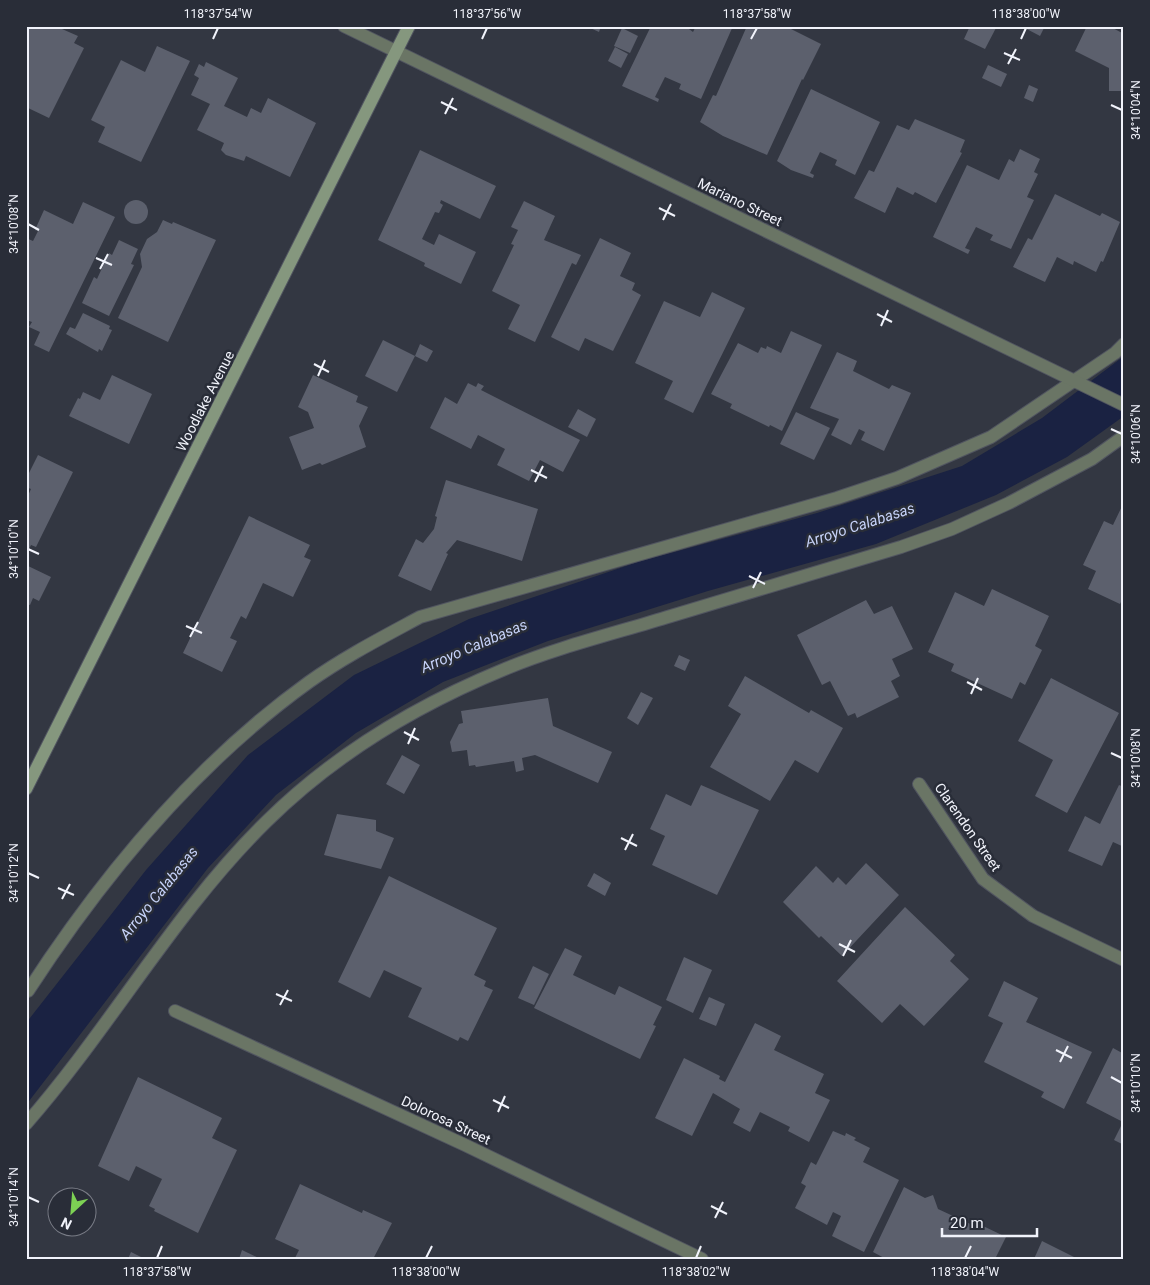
<svg xmlns="http://www.w3.org/2000/svg" width="1150" height="1285" viewBox="0 0 1150 1285" font-family="Roboto,sans-serif">
	<style>
		.water { fill: #1a2242 }
		.building { fill: #5c606d }
		.lines { fill: none; stroke-linecap: round; stroke-linejoin: round }
		.lane-casing { stroke: #515560; stroke-width: 14 }
		.street-casing { stroke: #515560; stroke-width: 14 }
		.secondary-casing { stroke: #515560; stroke-width: 14 }
		.lane { stroke: #6a7565; stroke-width: 12 }
		.street { stroke: #6a7565; stroke-width: 12 }
		.secondary { stroke: #85977e; stroke-width: 12 }
		.ticks { fill: none; stroke: #f1f3fb; stroke-width: 2 }
		.labels { text-anchor: middle; dominant-baseline: central; stroke-width: 5; stroke-linejoin: round; paint-order: stroke }
		.street-label { font-size: 14px; fill: #f1f3fb; stroke: #292d38 }
		.water-label { font-size: 15px; font-style: italic; fill: #c6d2f8; stroke: #292d38 }
		.neatline { fill: none; stroke: #f1f3fb; stroke-width: 2 }
		.ticks-label { font-size: 12px; text-anchor: middle; fill: #f1f3fb }
	</style>
	<rect width="100%" height="100%" fill="#333742"/>
	<polygon class="water" points="1124,356 1124,416 1067,457 996,495 876,544 708,591 548,641 443,682 356,733 276,795 208,868 26,1105 26,1023 146,870 248,755 354,675 469,619 638,562 817,513 962,466 1042,418"/>
	<g class="building">
		<polygon points="26,26 64,26 62,29 78,36 74,43 84,48 49,118 26,107"/>
		<polygon points="586,26 601,26 599,32"/>
		<polygon points="651,26 685,26 693,32 696,26 733,26 701,99 679,89 681,84 665,77 655,97 659,99 658,102 622,86"/>
		<polygon points="747,26 785,26 821,44 803,80 802,79 767,155 723,136 700,122 713,95 716,96"/>
		<polygon points="970,26 997,26 985,49 964,39"/>
		<polygon points="1021,26 1045,26 1040,36"/>
		<polygon points="1087,26 1109,26 1124,34 1124,91 1109,91 1109,68 1075,51"/>
		<polygon points="622,28 638,36 630,53 614,46"/>
		<polygon points="157,46 190,61 141,162 98,142 105,127 91,120 121,60 145,72"/>
		<polygon points="615,47 628,54 621,68 608,61"/>
		<polygon points="206,62 238,78 224,106 247,117 251,108 261,113 268,98 316,123 290,177 246,156 244,161 226,155 221,150 224,143 197,130 210,104 191,95 199,78 194,75 199,64 204,67"/>
		<polygon points="988,65 1007,74 1001,87 982,78"/>
		<polygon points="1029,85 1038,89 1033,102 1024,98"/>
		<polygon points="811,89 880,122 855,175 835,165 837,160 820,152 810,173 814,175 813,178 791,170 777,161"/>
		<polygon points="915,119 965,140 960,152 962,153 936,203 915,192 913,195 897,187 885,213 854,198 869,170 874,172 897,125 909,130"/>
		<polygon points="1020,149 1040,159 1034,172 1038,174 1027,197 1034,200 1011,249 990,240 993,235 976,227 965,248 970,250 968,254 933,237 967,165 999,180 1009,159 1014,162"/>
		<polygon points="420,150 496,186 480,219 441,200 440,203 443,205 439,213 435,212 422,239 434,245 439,234 476,252 461,284 424,266 425,263 378,240"/>
		<polygon points="1055,194 1100,216 1102,213 1120,222 1103,262 1101,261 1096,272 1074,261 1073,265 1057,257 1045,282 1013,267 1028,238 1032,240"/>
		<circle cx="136" cy="212" r="12"/>
		<polygon points="524,201 555,216 544,240 581,255 576,265 572,263 535,342 508,329 520,305 492,291 514,245 511,244 518,230 511,227"/>
		<polygon points="83,202 115,217 49,352 34,345 40,332 29,327 32,322 26,320 29,314 26,313 26,238 33,241 38,231 35,230 44,210 73,224"/>
		<polygon points="163,220 172,224 173,222 216,240 168,342 118,318 142,267 140,254 147,239 157,232"/>
		<polygon points="600,238 631,253 620,276 635,283 632,290 641,295 613,351 585,338 579,351 551,337"/>
		<polygon points="119,240 138,249 131,264 134,265 109,316 82,303 94,277 97,279 109,253 112,255"/>
		<polygon points="712,292 745,308 693,413 664,399 673,381 635,363 664,301 700,317"/>
		<polygon points="83,313 110,326 109,329 112,330 102,351 99,349 98,352 66,334 70,327 75,329"/>
		<polygon points="791,331 822,345 782,431 770,425 769,427 730,408 732,404 711,394 738,343 758,353 761,347 766,349 767,346 781,353"/>
		<polygon points="383,340 415,356 420,344 433,351 427,362 415,356 397,392 365,376"/>
		<polygon points="837,352 857,361 853,371 889,389 892,385 911,393 884,451 861,440 865,432 859,429 851,445 831,435 839,419 810,408"/>
		<polygon points="112,375 152,394 129,444 69,416 78,398 80,399 83,392 100,400"/>
		<polygon points="313,375 358,396 356,402 368,407 359,426 366,447 322,465 320,463 302,470 289,437 314,428 308,412 298,407"/>
		<polygon points="468,383 476,387 478,383 484,386 481,390 580,440 563,472 540,460 529,481 497,465 505,449 478,435 471,449 430,428 445,397 457,404"/>
		<polygon points="578,409 596,419 587,437 568,427"/>
		<polygon points="796,412 830,428 814,460 780,444"/>
		<polygon points="38,455 73,472 36,547 31,545 26,555 26,500 31,489 26,487 26,479"/>
		<polygon points="446,480 538,509 522,561 457,540 446,553 448,554 431,591 398,576 416,539 423,543 434,529 437,517 435,516"/>
		<polygon points="1124,502 1124,596 1120,604 1088,589 1096,571 1083,565 1104,521 1113,525"/>
		<polygon points="249,516 310,545 304,557 311,560 293,597 263,583 246,619 241,616 230,638 237,641 222,672 183,653"/>
		<polygon points="26,565 51,577 39,601 33,598 30,605 26,604"/>
		<polygon points="992,589 1049,616 1035,646 1042,650 1025,685 1020,682 1012,699 951,671 954,664 928,652 955,592 984,606"/>
		<polygon points="866,600 874,614 892,606 913,649 892,659 900,676 891,681 899,697 857,718 855,713 848,716 830,681 822,685 797,635"/>
		<polygon points="679,655 690,660 685,671 674,666"/>
		<polygon points="745,676 809,713 811,710 843,728 818,773 795,760 770,801 710,767 741,714 728,706"/>
		<polygon points="1051,678 1119,713 1067,813 1035,796 1053,760 1018,741"/>
		<polygon points="641,692 653,698 638,725 627,718"/>
		<polygon points="548,698 553,726 612,752 598,783 535,755 522,758 524,770 516,772 514,761 476,767 475,765 469,766 467,750 452,752 450,742 459,724 463,723 461,711"/>
		<polygon points="402,755 420,765 404,794 386,784"/>
		<polygon points="701,785 759,810 717,895 652,865 665,836 650,829 666,794 691,806"/>
		<polygon points="1119,785 1124,787 1124,847 1113,842 1102,866 1068,851 1085,816 1100,824"/>
		<polygon points="337,814 376,820 376,831 394,838 381,869 324,855"/>
		<polygon points="866,863 899,895 842,956 821,936 819,938 783,902 816,866 833,883 838,877 846,885"/>
		<polygon points="594,873 611,883 605,896 587,886"/>
		<polygon points="389,876 497,928 474,975 486,981 484,986 493,990 468,1041 460,1037 458,1041 408,1017 422,988 384,970 370,998 338,982"/>
		<polygon points="905,907 955,955 950,961 969,979 924,1026 900,1004 882,1023 837,981"/>
		<polygon points="565,948 582,956 573,975 615,995 619,986 662,1007 653,1025 656,1026 640,1059 534,1008"/>
		<polygon points="684,957 712,970 693,1013 666,1000"/>
		<polygon points="533,966 549,974 534,1005 518,998"/>
		<polygon points="1004,981 1038,998 1026,1022 1092,1052 1064,1109 1041,1097 1044,1092 984,1062 1003,1023 988,1016"/>
		<polygon points="709,997 725,1004 716,1026 699,1019"/>
		<polygon points="755,1023 781,1036 774,1050 824,1074 815,1093 830,1100 809,1142 788,1131 790,1127 760,1112 750,1132 733,1123 740,1109 713,1093 692,1136 655,1118 684,1058 720,1076 719,1079 725,1082"/>
		<polygon points="1113,1048 1124,1054 1124,1145 1114,1140 1123,1122 1086,1103"/>
		<polygon points="138,1077 222,1118 212,1138 237,1150 198,1233 154,1211 155,1209 149,1206 162,1179 136,1166 129,1181 98,1166"/>
		<polygon points="833,1131 845,1136 846,1133 856,1138 854,1140 870,1148 863,1162 899,1180 864,1252 832,1236 841,1216 833,1212 827,1225 795,1208 806,1186 801,1183 811,1162 816,1165"/>
		<polygon points="300,1184 362,1213 363,1210 392,1223 373,1259 298,1259 295,1258 299,1250 275,1239"/>
		<polygon points="904,1187 925,1198 933,1195 938,1209 979,1228 981,1225 1006,1237 995,1259 886,1259 873,1252"/>
		<polygon points="1042,1241 1078,1259 1034,1259"/>
		<polygon points="242,1250 261,1259 239,1259"/>
		<polygon points="131,1252 145,1259 128,1259"/>
	</g>
	<g class="lines">
		<defs>
			<g id="lane">
				<path d="M 28,991 C 104,874 195,764 309,682 C 344,657 383,637 420,617 L 837,498 L 897,478 L 991,437 L 1115,353 L 1124,344"/>
				<path d="M 26,1124 C 111,1027 175,911 267,821 C 335,754 417,705 505,669 C 558,647 616,633 671,616 C 748,593 824,570 901,547 L 952,529 L 1009,503 L 1092,459 L 1124,436"/>
			</g>
			<g id="street">
				<polyline points="344,26 1124,405"/>
				<polyline points="919,784 983,879 1033,916 1124,960"/>
				<polyline points="175,1011 465,1145 702,1259"/>
			</g>
			<polyline id="secondary" points="26,789 409,26"/>
		</defs>
		<use href="#lane" class="lane-casing"/>
		<use href="#street" class="street-casing"/>
		<use href="#secondary" class="secondary-casing"/>
		<use href="#lane" class="lane"/>
		<use href="#street" class="street"/>
		<use href="#secondary" class="secondary"/>
	</g>
	<path class="ticks" d="M 213,39 L 218,28M 482,39 L 487,28M 751,39 L 757,28M 1021,39 L 1026,28M 1004,53 L 1020,60M 1008,64 L 1016,49M 441,102 L 457,110M 1111,105 L 1122,110M 445,114 L 453,98M 659,208 L 675,216M 663,220 L 671,204M 28,224 L 39,230M 96,258 L 112,265M 100,269 L 108,254M 877,314 L 892,322M 881,326 L 888,310M 314,364 L 329,372M 318,376 L 325,360M 1111,429 L 1122,434M 531,470 L 547,478M 535,482 L 543,466M 28,549 L 39,554M 749,576 L 765,584M 753,588 L 761,572M 186,626 L 202,633M 190,637 L 198,622M 967,682 L 982,690M 971,694 L 978,678M 404,732 L 419,740M 408,744 L 415,728M 1111,753 L 1122,758M 621,838 L 637,846M 625,850 L 633,834M 28,873 L 39,878M 58,888 L 74,895M 62,899 L 70,884M 839,944 L 855,952M 843,956 L 851,940M 276,994 L 292,1001M 280,1005 L 288,990M 1056,1050 L 1072,1058M 1060,1062 L 1068,1046M 1111,1077 L 1122,1083M 493,1100 L 509,1108M 498,1112 L 505,1096M 28,1197 L 39,1202M 711,1206 L 727,1214M 715,1218 L 723,1202M 157,1258 L 162,1246M 426,1258 L 432,1246M 696,1258 L 701,1246M 965,1258 L 971,1246"/>
	<g class="labels">
		<g class="street-label">
			<text transform="translate(740 202) rotate(26)">Mariano Street</text>
			<text transform="translate(205 401) rotate(-63)">Woodlake Avenue</text>
			<text transform="translate(968 827) rotate(55)">Clarendon Street</text>
			<text transform="translate(446 1120) rotate(25)">Dolorosa Street</text>
		</g>
		<g class="water-label">
			<text transform="translate(860 525) rotate(-18)">Arroyo Calabasas</text>
			<text transform="translate(474 646) rotate(-23)">Arroyo Calabasas</text>
			<text transform="translate(159 893) rotate(-51)">Arroyo Calabasas</text>
		</g>
	</g>
	<rect width="1150" height="1285" fill="none" stroke="#292d38" stroke-width="55"/>
	<g transform="translate(72 1212) rotate(206)"><circle r="24" fill="#292d38" stroke="#797c86"/>
	<path d="M0-4L9 19L0 12L-9 19Z" fill="#7dd154"/>
	<text y="-8" font-size="14" font-weight="bold" text-anchor="middle" fill="#f1f3fb">N</text>
	</g>
	<path d="M942 1228v8h95v-8" fill="none" stroke="#f1f3fb" stroke-width="2.5"/>
	<text x="950" y="1228" font-size="15" fill="#f1f3fb" stroke="#292d38" stroke-width="4" paint-order="stroke">20 m</text>
	<rect x="28" y="28" width="1094" height="1230" class="neatline"/>
	<g class="ticks-label">
		<text x="218" y="18">118°37'54"W</text>
		<text x="487" y="18">118°37'56"W</text>
		<text x="757" y="18">118°37'58"W</text>
		<text x="1026" y="18">118°38'00"W</text>
		<text transform="translate(1136 110) rotate(-90)" y="4">34°10'04"N</text>
		<text transform="translate(14 224) rotate(-90)" y="4">34°10'08"N</text>
		<text transform="translate(1136 434) rotate(-90)" y="4">34°10'06"N</text>
		<text transform="translate(14 549) rotate(-90)" y="4">34°10'10"N</text>
		<text transform="translate(1136 758) rotate(-90)" y="4">34°10'08"N</text>
		<text transform="translate(14 873) rotate(-90)" y="4">34°10'12"N</text>
		<text transform="translate(1136 1083) rotate(-90)" y="4">34°10'10"N</text>
		<text transform="translate(14 1197) rotate(-90)" y="4">34°10'14"N</text>
		<text x="157" y="1276">118°37'58"W</text>
		<text x="426" y="1276">118°38'00"W</text>
		<text x="696" y="1276">118°38'02"W</text>
		<text x="965" y="1276">118°38'04"W</text>
	</g>
</svg>
